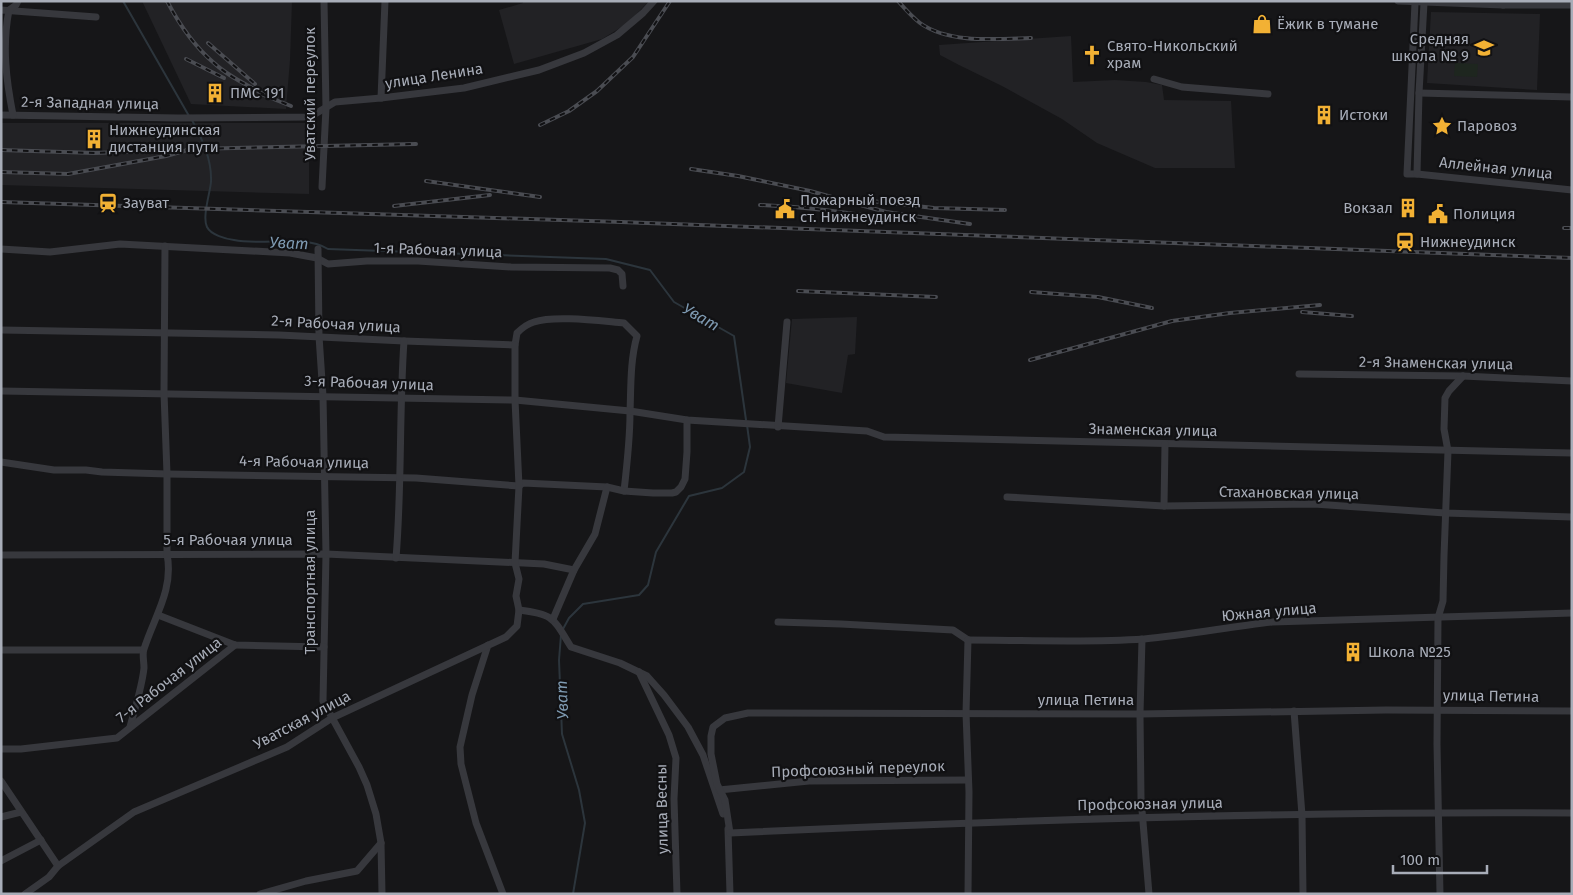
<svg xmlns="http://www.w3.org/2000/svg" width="1573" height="895" viewBox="0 0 1573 895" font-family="'Fira Sans',sans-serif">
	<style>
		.built { fill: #222225 }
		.green { fill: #1e261f }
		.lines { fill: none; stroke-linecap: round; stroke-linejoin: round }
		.stream { stroke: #2c353c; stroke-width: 2 }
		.minor { stroke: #37383d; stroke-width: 7 }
		.rail-casing { stroke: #4a4c52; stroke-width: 4 }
		.rail { stroke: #111113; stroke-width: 2; stroke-dasharray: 5.5; stroke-linecap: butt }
		.labels { text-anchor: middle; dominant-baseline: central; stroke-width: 4.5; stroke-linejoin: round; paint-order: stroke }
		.poi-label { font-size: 15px; fill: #a8adb8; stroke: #111113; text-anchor: start }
		.street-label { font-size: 15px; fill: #a8adb8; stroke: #111113 }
		.water-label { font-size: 16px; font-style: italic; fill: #7f9bb3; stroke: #111113 }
	</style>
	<rect width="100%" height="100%" fill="#161618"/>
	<g class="built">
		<polygon points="142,1 292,1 290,60 286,109 191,104"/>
		<polygon points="523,1 649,1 628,23 602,39 514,64 499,10 523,3"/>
		<polygon points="1431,12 1540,14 1537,90 1427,83"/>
		<polygon points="1071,36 1073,82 1115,80 1146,82 1162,85 1164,100 1231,101 1235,168 1155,168 1097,143 1062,119 1002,86 959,65 940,55 939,45"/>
		<polygon points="1,123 305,123 309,133 309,194 1,185"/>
		<polygon points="857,317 855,354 848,355 842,393 786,383 792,319"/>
	</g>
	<polygon class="green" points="1455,63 1478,64 1477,77 1454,76"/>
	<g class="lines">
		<g class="stream">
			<polyline points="123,1 189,116"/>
			<path d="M 192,120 C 202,139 212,159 211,182 C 210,193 202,217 207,227 C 211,235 226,239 234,240 C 263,246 303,234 328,249 L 606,259 L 650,270 L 674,302 L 734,336 L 746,420"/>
			<polyline points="563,629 569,618 583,604 639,595 648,585 656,552 689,496 722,488 744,472 750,447 747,425"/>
			<polyline points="561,635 559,660 562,734 579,790 585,823 573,894"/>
		</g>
		<g class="minor">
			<polyline points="1398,1 1503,5"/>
			<polyline points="1415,3 1407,174 1417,174 1572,190"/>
			<polyline points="1499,3 1503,5 1572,5"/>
			<polyline points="1,10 96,17"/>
			<polyline points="1154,79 1182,87 1268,94"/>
			<polyline points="1419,93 1572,97"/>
			<polyline points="381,98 385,1"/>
			<polyline points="1,115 178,118 310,117 335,102 381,98 464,88 539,70 584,53 617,35 643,13 654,1"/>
			<path d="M 13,115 C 6,79 2,46 9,10 L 16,5 L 18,1"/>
			<polyline points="1417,174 1419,93 1424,3"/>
			<polyline points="322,187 326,108 324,1"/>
			<polyline points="1,249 50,252 120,244 290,253 317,258 328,264 367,261 418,261 511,267 610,268 618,270 622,274 623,286"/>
			<polyline points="318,249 319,336 323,396 326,554 323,701 359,767 367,785 376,814 381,843 382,894"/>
			<path d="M 1,330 L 279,335 L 404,341 L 515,345 L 517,333 C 522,328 527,324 534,322 C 555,315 600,321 624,323 L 637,336 C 630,361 631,387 630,413 C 630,439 627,465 624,491"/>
			<polyline points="1299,374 1463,376 1572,381"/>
			<polyline points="1,391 515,400 630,411 687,420 867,431 884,437 1572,453"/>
			<polyline points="778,427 787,322"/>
			<polyline points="1,462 54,470 86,470 102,472 167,474 416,478 519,486 523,483 607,487 624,491 653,493 672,493 676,492 681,487 685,479 687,452 687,420"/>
			<polyline points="1007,497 1164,506 1314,504 1445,513 1572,517"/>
			<polyline points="1164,506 1165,444"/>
			<polyline points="1,555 326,554 544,564 574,570"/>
			<path d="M 396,558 C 402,486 399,413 404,341"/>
			<path d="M 519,610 C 554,614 553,618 571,647 L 620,663 L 647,676 L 664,695 L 688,727 L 703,755 L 723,814"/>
			<polyline points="158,615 235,645 324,647"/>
			<polyline points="553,619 574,570 595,534 607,487"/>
			<polyline points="778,622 841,624 953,630 968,640"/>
			<polyline points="1142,639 1140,714 1141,798 1149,894"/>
			<path d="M 968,640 C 1027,640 1086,643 1144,639 C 1187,635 1229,627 1272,622 L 1572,613"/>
			<polyline points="488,645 472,695 460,747 461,764 476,823 503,894"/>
			<polyline points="1,650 143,650"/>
			<polyline points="639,672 669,735 676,758 674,799 677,894"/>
			<polyline points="1294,711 1302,815 1303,894"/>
			<path d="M 130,727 C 135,708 142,687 144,668 C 144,661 142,654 144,649 C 154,617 174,590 167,554 L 167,474 L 164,393 L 165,246"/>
			<polyline points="1,749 21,749 117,738 235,645"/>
			<polyline points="1,781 58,866"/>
			<polyline points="719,790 809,781 968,780"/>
			<polyline points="1,817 21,812"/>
			<polyline points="728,829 730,894"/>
			<polyline points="730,833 725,800 717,784 711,754 711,736 713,727 725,718 748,713 1140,714 1386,710 1572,711"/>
			<path d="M 730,833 C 1010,820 1291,811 1572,813"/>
			<polyline points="1,861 41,840"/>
			<polyline points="25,894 49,877 58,866 134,812 287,747 332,718 506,637 517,626 519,610 516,596 519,579 515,563 519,486 515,400 515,345"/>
			<polyline points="260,894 306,881 357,871 381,843"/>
			<polyline points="968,894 969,792 966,713 968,640"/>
			<polyline points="1440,894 1437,744 1438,618 1443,601 1444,556 1448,451 1444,429 1445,398 1449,391 1463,376"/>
		</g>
		<defs>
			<g id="rail">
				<path d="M 167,1 C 179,24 194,46 214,63 C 229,77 249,86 267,96"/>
				<path d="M 898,1 C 905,9 912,17 920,23 C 949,44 997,39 1031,38"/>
				<polyline points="208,43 255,84"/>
				<polyline points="186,59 224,78"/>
				<polyline points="261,94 291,106"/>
				<polyline points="540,125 569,111 597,91 633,57 670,1"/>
				<polyline points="1,150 95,153 171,150"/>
				<polyline points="691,169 738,176 810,191 886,212 970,224"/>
				<polyline points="1,172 68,174 166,156 191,149 416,144"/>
				<polyline points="426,181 540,197"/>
				<polyline points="862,200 934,208 1005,210"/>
				<polyline points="1,202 621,222 1572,258"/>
				<path d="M 760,205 C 808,207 850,212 897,221"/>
				<polyline points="394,206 490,195"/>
				<polyline points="1564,228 1572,228"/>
				<polyline points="798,291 936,297"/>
				<polyline points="1031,292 1098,297 1152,308"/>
				<polyline points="1302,312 1352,316"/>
				<polyline points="1030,360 1172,321 1230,313 1320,305"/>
			</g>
		</defs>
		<use href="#rail" class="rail-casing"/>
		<use href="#rail" class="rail"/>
	</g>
	<defs>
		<symbol id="shop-bare" viewBox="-9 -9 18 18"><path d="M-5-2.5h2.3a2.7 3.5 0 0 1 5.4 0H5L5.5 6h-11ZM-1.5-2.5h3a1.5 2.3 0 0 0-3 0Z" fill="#f2b134" stroke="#111113" stroke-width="2.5" paint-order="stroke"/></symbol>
		<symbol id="school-bare" viewBox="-9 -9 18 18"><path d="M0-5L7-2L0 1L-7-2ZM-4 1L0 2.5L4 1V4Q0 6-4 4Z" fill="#f2b134" stroke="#111113" stroke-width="2.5" paint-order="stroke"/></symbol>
		<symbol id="church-bare" viewBox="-9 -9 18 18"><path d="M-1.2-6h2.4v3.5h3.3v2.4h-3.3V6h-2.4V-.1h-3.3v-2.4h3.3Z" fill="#f2b134" stroke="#111113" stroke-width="2.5" paint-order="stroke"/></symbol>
		<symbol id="building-bare" viewBox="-9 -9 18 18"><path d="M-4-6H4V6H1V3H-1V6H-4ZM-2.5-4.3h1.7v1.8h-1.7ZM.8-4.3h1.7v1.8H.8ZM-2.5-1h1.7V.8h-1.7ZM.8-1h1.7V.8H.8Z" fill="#f2b134" stroke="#111113" stroke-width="2.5" paint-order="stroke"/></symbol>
		<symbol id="sight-bare" viewBox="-9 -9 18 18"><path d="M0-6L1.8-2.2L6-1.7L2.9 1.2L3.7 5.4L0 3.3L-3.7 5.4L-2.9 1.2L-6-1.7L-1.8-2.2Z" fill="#f2b134" stroke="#111113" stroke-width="2.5" paint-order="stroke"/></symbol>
		<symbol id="station-bare" viewBox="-9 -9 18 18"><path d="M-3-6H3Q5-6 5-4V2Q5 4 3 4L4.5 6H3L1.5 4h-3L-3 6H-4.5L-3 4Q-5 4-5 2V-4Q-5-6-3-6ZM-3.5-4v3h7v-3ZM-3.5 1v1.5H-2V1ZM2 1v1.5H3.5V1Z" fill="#f2b134" stroke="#111113" stroke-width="2.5" paint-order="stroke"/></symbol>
		<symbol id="civic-bare" viewBox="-9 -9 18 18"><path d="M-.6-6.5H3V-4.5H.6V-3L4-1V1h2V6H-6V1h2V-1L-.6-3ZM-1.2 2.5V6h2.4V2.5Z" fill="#f2b134" stroke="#111113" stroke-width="2.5" paint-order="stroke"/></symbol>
	</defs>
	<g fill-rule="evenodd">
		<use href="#shop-bare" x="1248" y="10" width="28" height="28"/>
		<use href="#school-bare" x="1470" y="34" width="28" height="28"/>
		<use href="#church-bare" x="1078" y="41" width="28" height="28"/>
		<use href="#building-bare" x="201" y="79" width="28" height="28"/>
		<use href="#building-bare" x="1310" y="101" width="28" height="28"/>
		<use href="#sight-bare" x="1428" y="112" width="28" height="28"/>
		<use href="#building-bare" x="80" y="125" width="28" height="28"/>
		<use href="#station-bare" x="94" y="189" width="28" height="28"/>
		<use href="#building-bare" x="1394" y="194" width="28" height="28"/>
		<use href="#civic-bare" x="771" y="195" width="28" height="28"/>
		<use href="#civic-bare" x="1424" y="200" width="28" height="28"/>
		<use href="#station-bare" x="1391" y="228" width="28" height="28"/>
		<use href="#building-bare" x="1339" y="638" width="28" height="28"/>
	</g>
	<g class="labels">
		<g class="poi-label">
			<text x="1277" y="24">Ёжик в тумане</text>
			<text x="1469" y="39" text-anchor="end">Средняя<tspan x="1469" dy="17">школа № 9</tspan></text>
			<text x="1107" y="46">Свято-Никольский<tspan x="1107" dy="17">храм</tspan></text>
			<text x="230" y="93">ПМС 191</text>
			<text x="1339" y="115">Истоки</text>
			<text x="1457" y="126">Паровоз</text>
			<text x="109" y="130">Нижнеудинская<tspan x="109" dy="17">дистанция пути</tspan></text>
			<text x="800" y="200">Пожарный поезд<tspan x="800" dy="17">ст. Нижнеудинск</tspan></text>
			<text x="123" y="203">Зауват</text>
			<text x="1393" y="208" text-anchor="end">Вокзал</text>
			<text x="1453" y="214">Полиция</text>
			<text x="1420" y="242">Нижнеудинск</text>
			<text x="1368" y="652">Школа №25</text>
		</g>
		<g class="street-label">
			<text transform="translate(434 76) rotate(-9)">улица Ленина</text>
			<text transform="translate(310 94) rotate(-90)">Уватский переулок</text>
			<text transform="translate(90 103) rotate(1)">2-я Западная улица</text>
			<text transform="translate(1496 168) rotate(6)">Аллейная улица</text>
			<text transform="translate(438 250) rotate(2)">1-я Рабочая улица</text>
			<text transform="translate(336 324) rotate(3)">2-я Рабочая улица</text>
			<text transform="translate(1436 363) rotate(1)">2-я Знаменская улица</text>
			<text transform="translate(369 383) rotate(2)">3-я Рабочая улица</text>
			<text transform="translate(1153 430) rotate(1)">Знаменская улица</text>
			<text transform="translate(304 462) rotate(1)">4-я Рабочая улица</text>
			<text transform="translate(1289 493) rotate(1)">Стахановская улица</text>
			<text x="228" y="540">5-я Рабочая улица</text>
			<text transform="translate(310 582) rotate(-90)">Транспортная улица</text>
			<text transform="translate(1269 612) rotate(-5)">Южная улица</text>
			<text transform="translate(169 680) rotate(-38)">7-я Рабочая улица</text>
			<text transform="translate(1491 696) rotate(1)">улица Петина</text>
			<text x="1086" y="700">улица Петина</text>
			<text transform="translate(302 720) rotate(-28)">Уватская улица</text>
			<text transform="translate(858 769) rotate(-2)">Профсоюзный переулок</text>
			<text transform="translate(1150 804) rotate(-1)">Профсоюзная улица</text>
			<text transform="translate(662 809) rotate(-91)">улица Весны</text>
		</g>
		<g class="water-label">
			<text transform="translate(289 243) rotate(2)">Уват</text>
			<text transform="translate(701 317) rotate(30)">Уват</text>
			<text transform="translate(562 700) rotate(-92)">Уват</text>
		</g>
	</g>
	<rect width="1573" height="895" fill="none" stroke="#a8adb8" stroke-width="5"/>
	<path d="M1393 865v8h94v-8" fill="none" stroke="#a8adb8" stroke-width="2.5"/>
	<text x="1400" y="865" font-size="15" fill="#a8adb8" stroke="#111113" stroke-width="4" paint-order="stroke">100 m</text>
</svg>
